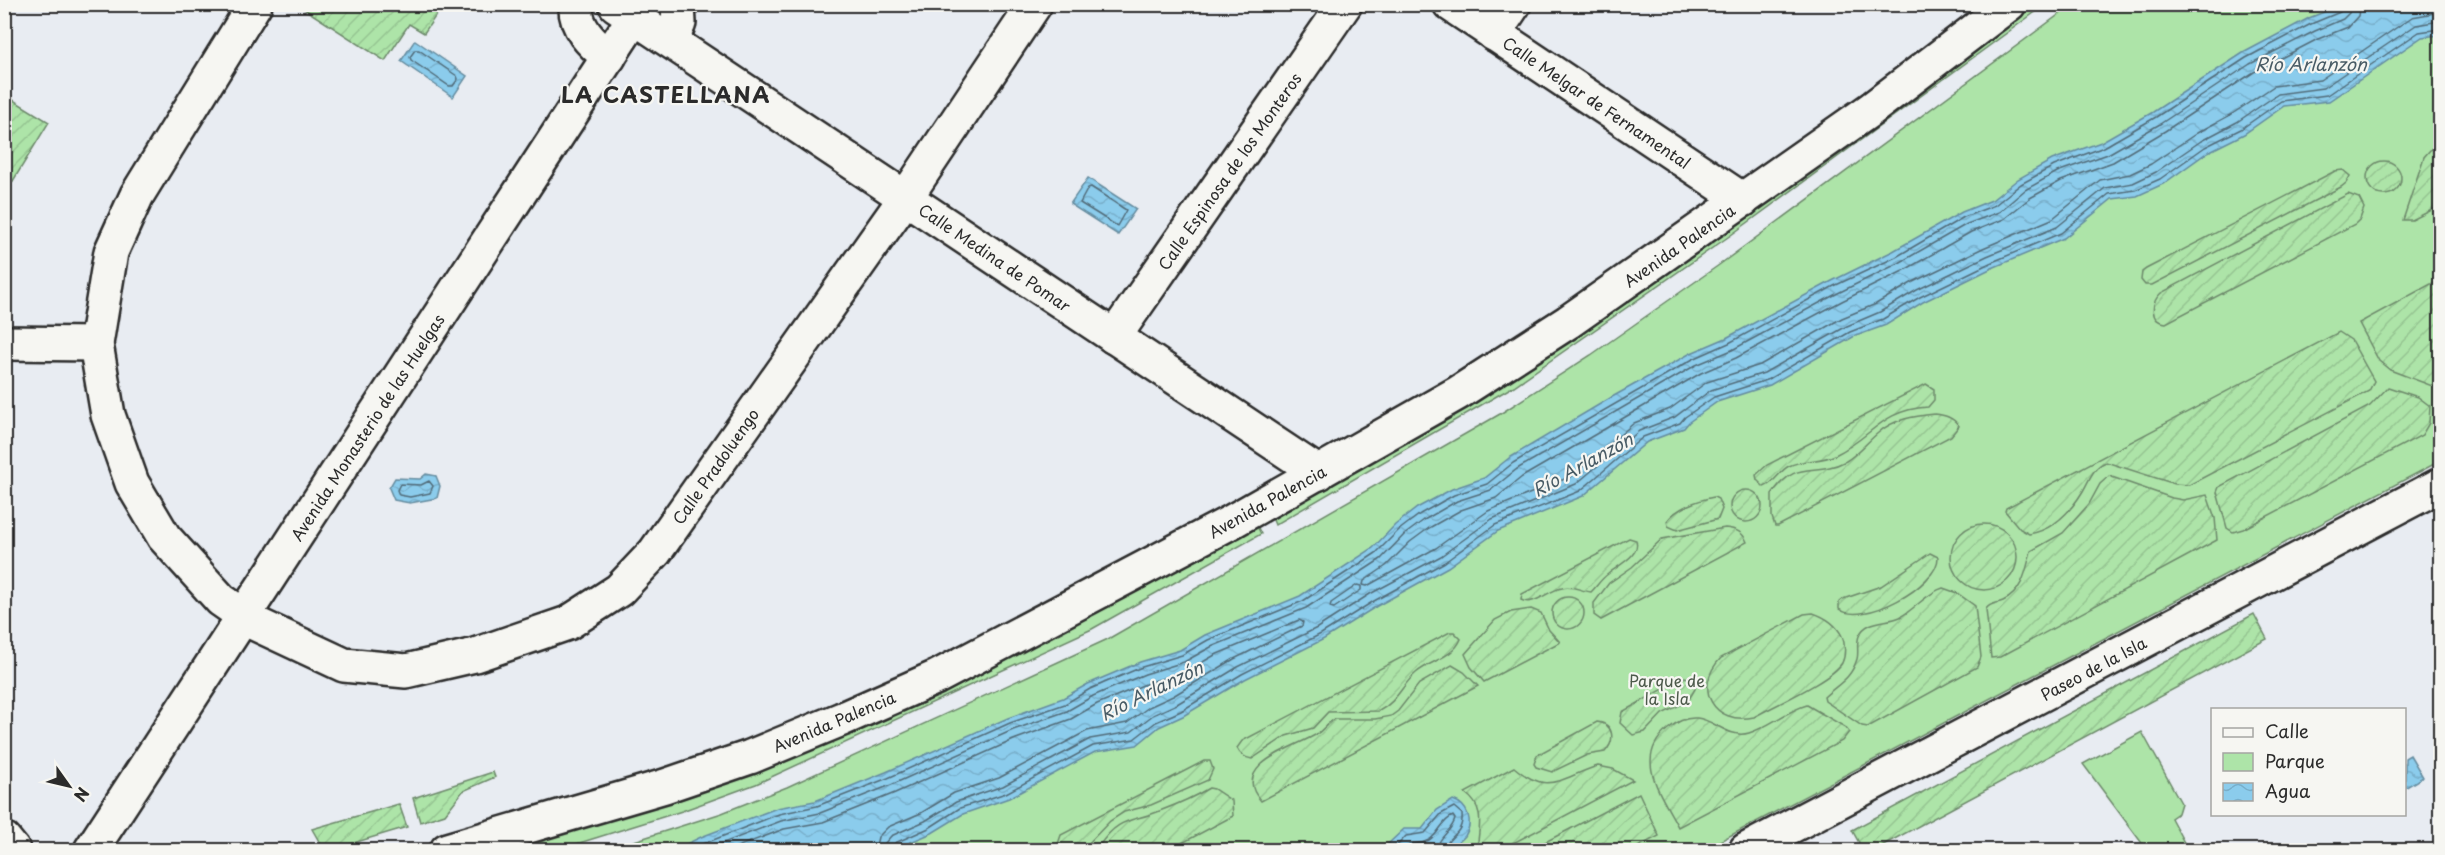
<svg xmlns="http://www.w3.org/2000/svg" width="2445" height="855" viewBox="0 0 2445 855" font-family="'Playpen Sans',sans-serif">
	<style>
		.green { fill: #ade4a8; stroke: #6c886a; stroke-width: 1.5 }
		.garden { fill: url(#garden-furrows); stroke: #6c886a; stroke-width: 1.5 }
		.water { fill: url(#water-waves); stroke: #658c9f; stroke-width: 1.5 }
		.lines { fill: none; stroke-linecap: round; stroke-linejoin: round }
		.shore { stroke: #516b78; stroke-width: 1.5 }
		.street-casing { stroke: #2b2b2b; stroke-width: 38 }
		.highway-casing { stroke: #2b2b2b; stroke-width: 38 }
		.street { stroke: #f6f6f2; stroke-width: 33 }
		.highway { stroke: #f6f6f2; stroke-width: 33 }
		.labels { text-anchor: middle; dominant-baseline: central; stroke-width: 4.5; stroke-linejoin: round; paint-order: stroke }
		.street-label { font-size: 16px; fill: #2b2b2b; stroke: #f6f6f2 }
		.park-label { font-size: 16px; fill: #4c594a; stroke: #f6f6f2 }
		.water-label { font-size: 18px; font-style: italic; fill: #485b65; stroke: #f6f6f2 }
		.district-label { font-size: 22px; font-weight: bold; letter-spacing: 1.5px; fill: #2b2b2b; stroke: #f6f6f2 }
	</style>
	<defs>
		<pattern id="garden-furrows" width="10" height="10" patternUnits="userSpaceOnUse" patternTransform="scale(1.5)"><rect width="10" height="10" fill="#ade4a8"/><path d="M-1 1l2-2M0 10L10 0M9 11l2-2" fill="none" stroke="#95c491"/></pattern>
		<pattern id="water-waves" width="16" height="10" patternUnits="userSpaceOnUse" patternTransform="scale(1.5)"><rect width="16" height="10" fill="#8bccec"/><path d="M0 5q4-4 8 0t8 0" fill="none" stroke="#78afcb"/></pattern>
	</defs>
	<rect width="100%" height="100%" fill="#e8ecf2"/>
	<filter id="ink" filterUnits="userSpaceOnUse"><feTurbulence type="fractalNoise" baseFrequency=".0167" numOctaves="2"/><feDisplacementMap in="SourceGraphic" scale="12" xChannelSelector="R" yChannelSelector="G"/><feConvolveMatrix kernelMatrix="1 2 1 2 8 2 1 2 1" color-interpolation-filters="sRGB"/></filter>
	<g filter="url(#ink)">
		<g class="green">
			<polygon points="2022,5 2045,5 1731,235 1514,386 1275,525 1269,510"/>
			<polygon points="2072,5 2440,5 2440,461 1703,850 606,850 722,813 787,787 1108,639 1500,414 1591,355 1719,265"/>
			<polygon points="1253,518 1261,534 1092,629 756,784 682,811 557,850 483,850 628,805"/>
			<polygon points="2142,732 2181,803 2178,813 2171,818 2188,850 2147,850 2083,764"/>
		</g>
		<g class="garden">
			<polygon points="298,5 443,5 424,33 409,24 385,61"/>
			<polygon points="5,95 49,122 5,194"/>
			<polygon points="2440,145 2440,206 2412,220 2403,220 2424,157 2430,150"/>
			<circle cx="2384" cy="178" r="17"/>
			<polygon points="2343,170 2350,176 2346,183 2341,187 2152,285 2145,285 2141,280 2142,272 2146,269 2335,171"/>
			<path d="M 2348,194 L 2359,198 L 2364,208 L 2360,219 L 2355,224 L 2166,323 C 2149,322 2151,302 2161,293 Z"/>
			<polygon points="2440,279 2440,389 2390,370 2379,361 2359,323"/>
			<path d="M 2339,332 L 2351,340 L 2374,381 L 2369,391 L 2189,485 L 2175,484 L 2106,462 C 2093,467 2090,479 2083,491 C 2071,511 2053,530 2029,534 L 2020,529 L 2005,511 L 2006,508 Z"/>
			<path d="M 1926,384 L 1934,389 L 1934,400 L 1928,407 C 1880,410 1873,437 1835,455 C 1821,462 1803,459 1789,466 C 1779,471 1775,483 1764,487 L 1757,480 L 1756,475 L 1767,465 Z"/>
			<polygon points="2388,387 2418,397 2430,406 2429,423 2422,435 2243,529 2233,532 2227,528 2217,492 2219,487 2370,406"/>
			<path d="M 1935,414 C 1944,415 1953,417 1959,426 L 1951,436 L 1778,526 L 1775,526 L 1772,517 L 1772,494 C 1797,457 1814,478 1846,461 C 1858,454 1867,442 1878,433 C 1893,419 1915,416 1935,414 Z"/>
			<path d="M 2109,476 L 2172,498 L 2183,500 L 2207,495 L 2215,518 L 2217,540 L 2000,657 L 1991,658 L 1986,609 C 1990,603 1996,604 2003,601 C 2023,592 2026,570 2031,551 L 2063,533 L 2089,504 L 2100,484 Z"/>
			<circle cx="1746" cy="506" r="16"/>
			<path d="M 1714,497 L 1718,499 L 1722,509 L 1718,519 L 1677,530 L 1668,526 L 1667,521 C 1676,508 1698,500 1714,497 Z"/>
			<circle cx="1984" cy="557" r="33"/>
			<path d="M 1725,528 C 1736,529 1743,532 1747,542 L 1601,620 L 1594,615 L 1594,603 L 1609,583 L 1632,567 L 1662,539 Z"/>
			<path d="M 1629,538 L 1636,540 C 1641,556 1618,565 1608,574 C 1601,579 1597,586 1591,592 C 1581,591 1573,585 1562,588 C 1548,590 1534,607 1521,600 L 1522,594 Z"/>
			<path d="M 1930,553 L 1938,557 C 1939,586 1862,627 1839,609 L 1839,602 L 1843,599 L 1881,586 Z"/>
			<path d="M 1943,588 L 1957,593 L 1975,606 L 1981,657 L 1977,667 L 1868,727 L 1862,726 L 1825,701 L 1824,697 C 1838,684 1851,679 1857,659 C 1859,652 1856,643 1859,636 C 1866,619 1887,623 1900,617 C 1915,609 1928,592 1943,588 Z"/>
			<circle cx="1568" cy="613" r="16"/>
			<polygon points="1531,609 1541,613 1549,630 1560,642 1484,682 1471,667 1465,654 1495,620 1511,612"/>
			<path d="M 1813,613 C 1825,617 1836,624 1842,636 C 1845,643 1846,655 1842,663 C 1832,680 1773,706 1754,717 C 1714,726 1692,688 1721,658 L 1804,614 Z"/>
			<polygon points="2254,614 2267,639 1874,850 1863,850 1852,830"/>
			<path d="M 1450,632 L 1454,632 L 1461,639 C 1453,658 1431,660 1416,673 C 1402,685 1397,702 1379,711 L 1328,712 L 1313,728 L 1286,736 L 1252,759 C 1245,758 1240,755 1237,748 L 1242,741 Z"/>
			<path d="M 1452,665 L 1464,672 L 1478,686 L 1261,801 C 1228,765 1296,747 1317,734 C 1324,729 1328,722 1335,719 L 1375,719 L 1391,716 L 1398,711 L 1419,684 Z"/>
			<polygon points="1685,677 1695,682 1695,689 1688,701 1662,714 1645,732 1633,735 1620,723 1622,712"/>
			<path d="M 1807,705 L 1845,727 L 1849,732 L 1842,741 L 1678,827 C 1662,796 1632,758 1668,729 C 1677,722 1685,717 1697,718 C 1715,720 1729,739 1749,733 C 1769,727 1786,711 1807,705 Z"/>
			<path d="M 1597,722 C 1615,724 1615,741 1605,752 L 1587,755 L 1552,772 L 1536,767 L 1534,764 L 1537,755 Z"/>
			<polygon points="1204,761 1210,761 1213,769 1208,780 1151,805 1124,812 1110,821 1083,849 1066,850 1058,844 1061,835"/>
			<path d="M 1598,766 L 1613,769 L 1633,780 L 1500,850 L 1477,850 C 1479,827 1486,808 1465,793 L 1514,767 C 1549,797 1561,777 1598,766 Z"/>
			<polygon points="493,772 495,777 463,791 445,814 420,822 413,798"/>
			<path d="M 1209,788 L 1214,789 L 1232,801 L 1233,816 L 1169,850 L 1099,850 L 1099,846 C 1120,815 1132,823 1162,810 C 1178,804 1194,797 1209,788 Z"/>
			<polygon points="1639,793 1659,836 1632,850 1530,850"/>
			<polygon points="399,804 407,827 330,850 324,850 312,829"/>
		</g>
		<g class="water">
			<polygon points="2344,4 2440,5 2440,35 2422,37 2329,101 2284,106 2244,134 2208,152 2163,184 2137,196 2112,199 2064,238 1992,268 1923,302 1886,325 1853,337 1770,385 1717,402 1689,422 1684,428 1647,442 1583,496 1498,531 1448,567 1377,606 1324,639 1245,679 1183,716 1159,727 1137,745 1095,752 1009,798 963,814 932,833 892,850 674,850 701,837 777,808 815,801 886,772 1008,718 1063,698 1088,684 1140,662 1180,650 1205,635 1300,596 1373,548 1395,525 1417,508 1452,489 1484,478 1509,458 1612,397 1691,353 1726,338 1832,281 1893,251 1962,212 1992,200 2018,179 2052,160 2101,142 2153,112 2243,53 2309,18"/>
			<polygon points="415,40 467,76 453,97 401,61"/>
			<polygon points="1088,178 1136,209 1118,235 1070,204"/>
			<polygon points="426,474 436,476 440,486 437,498 410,503 394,500 389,488 395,478 420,479"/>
			<polygon points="2410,755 2423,777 2405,788 2405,758"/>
			<path d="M 1453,800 C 1468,805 1474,822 1465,836 C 1461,841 1451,848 1445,850 L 1388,850 L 1387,845 L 1404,829 L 1422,829 L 1437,810 Z"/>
		</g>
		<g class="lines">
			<g class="shore">
				<polyline points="2360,4 2358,16 2348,27 2318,39 2254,72 2165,131 2113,162 2061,181 2030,198 2004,219 1971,232 1903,271 1842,301 1736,358 1701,373 1522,477 1496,498 1461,510 1429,528 1410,542 1386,566 1364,581 1363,585 1367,586 1436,548 1488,511 1572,476 1634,423 1670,409 1707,382 1760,365 1842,318 1876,304 1913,282 1983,248 2052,219 2100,180 2130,174 2151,164 2197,133 2232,114 2274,86 2320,80 2412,17 2440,12"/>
				<polygon points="415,50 419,50 457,76 458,79 453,86 449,86 411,60 410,57"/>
				<polygon points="1091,187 1126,210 1117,226 1080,203 1088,188"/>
				<polygon points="429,481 433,486 430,493 410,497 399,495 397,490 400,484 421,485"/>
				<polygon points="1357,585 1361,586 1361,590 1334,608 1330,607 1331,603"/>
				<polyline points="688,850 779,814 817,806 888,778 1010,723 1065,704 1090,689 1142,667 1182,655 1208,640 1303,601 1376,553 1399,530 1420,514 1454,495 1487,484 1513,463 1693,359 1729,343 1834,286 1896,257 1964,217 1995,205 2021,184 2054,166 2104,147 2156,117 2246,58 2311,24 2340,12 2343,4"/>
				<polyline points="705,850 781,821 820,813 891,785 1013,730 1067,711 1093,696 1145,674 1184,662 1211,647 1306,608 1381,559 1404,535 1424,520 1457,501 1491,490 1517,469 1696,365 1732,350 1838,293 1899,263 1967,224 1999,212 2025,190 2057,172 2108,154 2160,124 2250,64 2315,31 2343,19 2349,13 2351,4"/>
				<polyline points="729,850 784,829 823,822 895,793 1016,739 1071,719 1097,704 1148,683 1187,671 1215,655 1299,620 1303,622 1302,626 1234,659 1173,696 1149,707 1127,723 1087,731 999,778 954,793 921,813 888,827 878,837 875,850"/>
				<polyline points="884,850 885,843 891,836 925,821 956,802 1003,786 1090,739 1131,732 1153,715 1177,704 1238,667 1317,628 1370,594 1441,556 1492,519 1576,484 1639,431 1675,417 1711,390 1764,373 1847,326 1880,312 1917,290 1987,256 2057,227 2105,188 2133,183 2156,172 2201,141 2237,122 2278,94 2323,88 2416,25 2440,21"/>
				<polyline points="892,850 895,843 929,828 960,808 1006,793 1093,746 1134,739 1156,722 1181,711 1242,674 1321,634 1374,601 1445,562 1495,525 1580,491 1643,437 1680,423 1685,417 1714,397 1767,380 1850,332 1883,319 1920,297 1990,263 2061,233 2109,194 2135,190 2160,179 2205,147 2241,129 2281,101 2327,95 2419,32 2440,29"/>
				<path d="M 1393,850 L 1406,836 L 1425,833 L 1441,814 L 1454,807 L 1462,814 C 1464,836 1447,835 1444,850"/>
				<path d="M 1402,850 C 1414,839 1417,847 1429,840 C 1439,834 1442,820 1453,816 L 1455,819 C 1452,832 1438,836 1437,850"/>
			</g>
			<defs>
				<g id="street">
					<polyline points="255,4 137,195 111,252 96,344 108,415 132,483 164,537 221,600 254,623 344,665 406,671 475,655 568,623 619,590 655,552 906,197 1035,4"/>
					<path d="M 576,4 C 574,27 592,44 609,57"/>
					<polyline points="1450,4 1743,200"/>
					<polyline points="616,5 1319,473"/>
					<polyline points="1494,34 1514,4"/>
					<polyline points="671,41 679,23 678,4"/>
					<polyline points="1114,337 1345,4"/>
					<polyline points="4,343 96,344"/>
					<polyline points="4,839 13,850"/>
					<polyline points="91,850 643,4"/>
					<polyline points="1746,850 2440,485"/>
				</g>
				<polyline id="highway" points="447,850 665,786 750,757 842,719 937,677 1231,522 1458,393 1568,322 1870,110 2009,4"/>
			</defs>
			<use href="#street" class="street-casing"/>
			<use href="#highway" class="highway-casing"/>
			<use href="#street" class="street"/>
			<use href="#highway" class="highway"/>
		</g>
	</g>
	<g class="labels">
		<g class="street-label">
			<text transform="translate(1597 102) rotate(34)">Calle Melgar de Fernamental</text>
			<text transform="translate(1229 171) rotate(-55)">Calle Espinosa de los Monteros</text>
			<text transform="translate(1679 245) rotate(-35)">Avenida Palencia</text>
			<text transform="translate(995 257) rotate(34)">Calle Medina de Pomar</text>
			<text transform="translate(367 427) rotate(-57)">Avenida Monasterio de las Huelgas</text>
			<text transform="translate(715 466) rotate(-55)">Calle Pradoluengo</text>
			<text transform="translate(1267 501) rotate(-29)">Avenida Palencia</text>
			<text transform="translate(2093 668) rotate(-28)">Paseo de la Isla</text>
			<text transform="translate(834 721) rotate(-23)">Avenida Palencia</text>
		</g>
		<g class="park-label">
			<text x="1667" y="680">Parque de<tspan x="1667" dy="18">la Isla</tspan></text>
		</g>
		<g class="water-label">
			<text x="2311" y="63">Río Arlanzón</text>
			<text transform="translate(1582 464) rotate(-29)">Río Arlanzón</text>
			<text transform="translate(1151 690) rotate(-26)">Río Arlanzón</text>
		</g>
		<g class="district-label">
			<text x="666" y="93">LA CASTELLANA</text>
		</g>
	</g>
	<rect width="2445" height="855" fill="none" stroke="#f6f6f2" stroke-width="24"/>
	<rect x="12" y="12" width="2421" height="831" fill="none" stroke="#2b2b2b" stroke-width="2" filter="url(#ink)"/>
	<rect x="2211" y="708" width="195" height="108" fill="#f6f6f2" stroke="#a5a5a2" stroke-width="1.5"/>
	<rect x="2223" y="728" width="30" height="9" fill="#f6f6f2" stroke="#a5a5a2" stroke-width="1.5"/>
	<text x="2265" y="738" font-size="18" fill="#2b2b2b">Calle</text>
	<rect x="2223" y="753" width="30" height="18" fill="#ade4a8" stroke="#a5a5a2" stroke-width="1.5"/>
	<text x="2265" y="768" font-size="18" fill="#2b2b2b">Parque</text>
	<rect x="2223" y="783" width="30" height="18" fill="url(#water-waves)" stroke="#a5a5a2" stroke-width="1.5"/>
	<text x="2265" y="798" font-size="18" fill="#2b2b2b">Agua</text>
	<g transform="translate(69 786) rotate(124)" stroke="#f6f6f2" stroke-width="4.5" paint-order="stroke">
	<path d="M0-4.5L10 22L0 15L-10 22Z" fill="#2b2b2b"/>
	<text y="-9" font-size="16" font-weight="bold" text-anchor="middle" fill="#2b2b2b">N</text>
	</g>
</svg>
